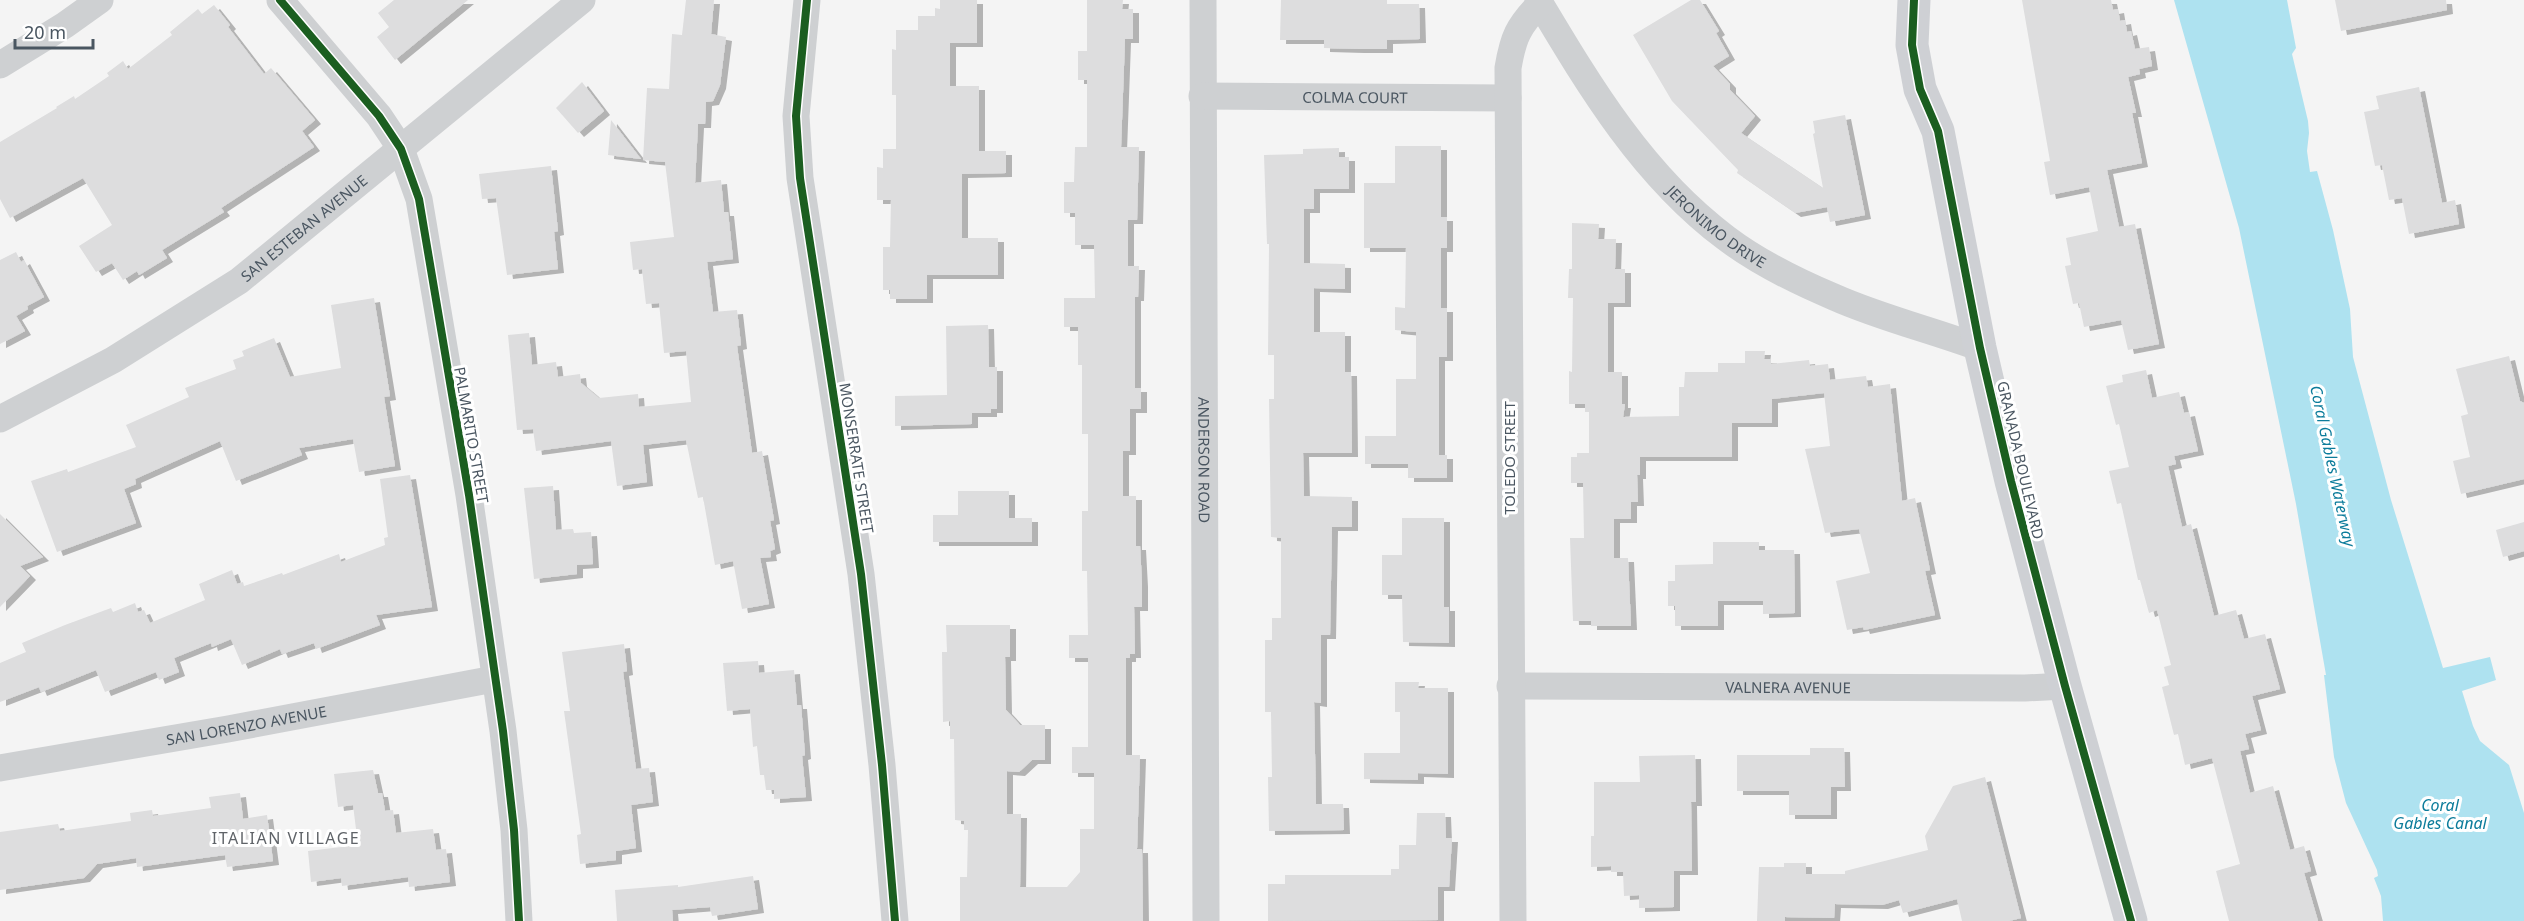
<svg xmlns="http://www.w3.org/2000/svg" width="2524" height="921" viewBox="0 0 2524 921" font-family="'Noto Sans',sans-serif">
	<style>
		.water { fill: #aee2f0 }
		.building { fill: #ddddde; filter: url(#shadow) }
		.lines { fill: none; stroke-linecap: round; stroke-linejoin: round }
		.street { stroke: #ced0d2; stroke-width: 27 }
		.secondary { stroke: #ced0d4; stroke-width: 33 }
		.cycleway-casing { stroke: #fff; stroke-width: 11 }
		.cycleway { stroke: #1b5e20; stroke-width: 8 }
		.labels { text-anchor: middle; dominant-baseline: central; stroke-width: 6; stroke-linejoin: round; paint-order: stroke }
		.street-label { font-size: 15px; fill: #4a5661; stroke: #fff }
		.water-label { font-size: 16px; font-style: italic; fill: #0c7c9b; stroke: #fff }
		.neighbourhood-label { font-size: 16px; letter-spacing: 1.5px; fill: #5f6368; stroke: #fff }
	</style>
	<defs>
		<filter id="shadow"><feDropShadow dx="6" dy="4" stdDeviation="0" flood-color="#0004"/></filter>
	</defs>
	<rect width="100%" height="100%" fill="#f4f4f4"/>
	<polygon class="water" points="2174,0 2287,0 2296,48 2292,54 2308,121 2309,133 2307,151 2310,172 2317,171 2333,230 2350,309 2353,357 2391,500 2443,668 2490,657 2496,680 2462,691 2473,726 2480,741 2509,765 2524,813 2524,921 2383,921 2381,896 2374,878 2378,876 2377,870 2346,803 2334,757 2324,675 2326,675 2296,504 2239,228"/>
	<g class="building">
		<polygon points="394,0 468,0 395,60 377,37 389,27 378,13"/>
		<polygon points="686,0 714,0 711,34 726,37 720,85 713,101 706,102 705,124 698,124 695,183 721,180 724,212 728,212 733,259 707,262 713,312 737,310 741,345 737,346 752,453 762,451 774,520 770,521 775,549 770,551 771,557 760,558 769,604 742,609 733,561 715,565 703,497 698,498 686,440 643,445 647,482 617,486 611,441 536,451 533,429 517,430 508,335 529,333 532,365 556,362 558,377 580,374 581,383 599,398 638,394 639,407 691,402 686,351 664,353 659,303 646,304 642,269 633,270 630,242 674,237 665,162 643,160 647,88 669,89 672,34 682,35"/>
		<polygon points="940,0 977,0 977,43 950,43 950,86 979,86 979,151 1006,151 1006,173 962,174 962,238 998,238 998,275 927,275 927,299 890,299 890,290 883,290 883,247 890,247 891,200 877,200 877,167 883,168 883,149 896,149 896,95 892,95 892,49 896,50 896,30 918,30 918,16 935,16 935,8 940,9"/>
		<polygon points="1087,0 1123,0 1122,9 1133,9 1133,39 1125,39 1121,147 1139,147 1137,220 1128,220 1128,266 1139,266 1138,297 1135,297 1135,388 1141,388 1141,409 1130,409 1130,451 1123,451 1123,496 1136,496 1136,546 1140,546 1142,583 1142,607 1134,607 1135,654 1130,654 1130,658 1126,658 1126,755 1140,755 1137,849 1142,849 1143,921 960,921 960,877 967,877 968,830 964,830 964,821 955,820 954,739 950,739 950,721 943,722 942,652 947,652 946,625 1010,625 1010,657 1005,657 1006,710 1020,725 1045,725 1045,760 1032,760 1019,772 1007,771 1007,814 1021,814 1020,887 1067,887 1080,872 1080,829 1094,829 1094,773 1072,773 1072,747 1088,747 1088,658 1069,658 1069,635 1088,635 1087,571 1082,571 1082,511 1088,511 1088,434 1082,434 1082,365 1078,365 1078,327 1064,327 1064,298 1095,298 1094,245 1075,245 1075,213 1064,213 1064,182 1074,182 1075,147 1087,147 1087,80 1078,80 1078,51 1087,51"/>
		<polygon points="1281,0 1387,0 1387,4 1419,4 1420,39 1387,40 1387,49 1358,49 1324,48 1324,40 1280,40"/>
		<polygon points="1691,0 1700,0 1719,31 1716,33 1729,56 1713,66 1730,84 1730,90 1755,116 1741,133 1823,188 1813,134 1815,133 1813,121 1845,115 1865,215 1830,222 1827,207 1795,213 1737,173 1738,170 1672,101 1633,35"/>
		<polygon points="2022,0 2111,0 2113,10 2118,9 2120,21 2125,20 2127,32 2131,31 2135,49 2149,47 2152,66 2139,69 2140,74 2128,77 2136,113 2132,113 2142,163 2107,170 2119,227 2135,224 2159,344 2128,350 2121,320 2084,327 2079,303 2073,304 2065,266 2071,265 2066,238 2098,231 2089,187 2050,195 2044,162 2050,161"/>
		<polygon points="2335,0 2446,0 2447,10 2341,31"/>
		<polygon points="214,5 230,25 228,27 264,74 271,68 315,120 302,131 314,147 221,208 224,212 162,250 167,258 139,275 137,271 123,280 112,263 96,272 79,246 112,225 83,178 10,218 0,199 0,142 57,108 56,107 74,96 75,99 109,76 107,73 123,61 128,69 172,35 170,32 198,9 202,14"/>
		<polygon points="582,82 604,111 578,133 556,108"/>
		<polygon points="2419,87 2442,203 2455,200 2459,224 2409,234 2402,198 2389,200 2382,165 2375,166 2364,112 2379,109 2376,96"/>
		<polygon points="611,120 641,159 608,155"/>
		<polygon points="1395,146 1441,146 1441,217 1447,217 1447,248 1441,248 1441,308 1447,308 1447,357 1439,357 1439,455 1447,455 1447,478 1408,478 1408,464 1365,464 1365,436 1396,436 1396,379 1416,379 1416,332 1395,330 1395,307 1405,308 1406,248 1364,248 1364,183 1395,183"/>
		<polygon points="1339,148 1339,157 1349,157 1349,189 1314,189 1314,209 1304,209 1304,263 1345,264 1345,289 1314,288 1314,332 1345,332 1345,372 1351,372 1352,453 1303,453 1304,496 1352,497 1352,527 1332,527 1330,635 1321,635 1321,703 1314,702 1316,804 1343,804 1344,830 1269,831 1268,777 1272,777 1271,712 1265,712 1265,640 1272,640 1272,618 1281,618 1281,538 1271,537 1269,399 1274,399 1274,355 1268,355 1269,244 1267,244 1264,155 1303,154 1303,149"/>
		<polygon points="551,166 558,231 554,232 558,269 507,275 496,198 482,199 479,174"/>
		<polygon points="1572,223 1599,224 1598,239 1616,239 1615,269 1625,269 1625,303 1608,303 1608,372 1622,372 1622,404 1625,404 1623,417 1679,416 1679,387 1684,387 1685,372 1718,372 1718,363 1745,363 1745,351 1765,351 1764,359 1771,359 1771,364 1809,360 1810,366 1828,364 1830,380 1866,376 1868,387 1890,384 1902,501 1915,498 1930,570 1925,571 1935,615 1864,630 1863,627 1847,630 1836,581 1870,573 1859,529 1825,533 1805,449 1830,446 1824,393 1772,399 1772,423 1732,423 1732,457 1640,457 1640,475 1637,475 1638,502 1631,502 1631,519 1614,519 1614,558 1628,558 1631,626 1591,626 1591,621 1573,621 1570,538 1584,538 1583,483 1571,483 1571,457 1577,457 1577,453 1589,453 1589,412 1585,412 1585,404 1569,404 1569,371 1572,372 1573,298 1568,298 1569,269 1572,269"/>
		<polygon points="16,252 21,262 24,260 44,297 27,306 28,309 16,316 25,331 0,344 0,260"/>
		<polygon points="374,298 390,396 384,397 395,466 359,472 353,439 299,448 302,455 236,481 220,441 135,479 136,484 124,489 136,523 57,552 31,481 67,469 68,472 136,447 126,425 189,397 185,388 236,369 233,360 244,356 242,351 274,338 290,377 341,368 331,305"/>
		<polygon points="988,325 989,367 997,367 997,409 991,409 991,413 972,413 972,424 895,426 895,396 947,395 946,326"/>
		<polygon points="2509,356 2520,401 2524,403 2524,479 2461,494 2453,461 2470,457 2461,416 2468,414 2456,369"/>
		<polygon points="2146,370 2152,398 2179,392 2184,413 2189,412 2198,451 2174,456 2176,464 2168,466 2182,527 2191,524 2214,616 2236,610 2244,639 2265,634 2280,689 2252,696 2261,730 2245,734 2249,749 2240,751 2250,793 2273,786 2290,850 2304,846 2311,871 2304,873 2318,921 2229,921 2216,871 2240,864 2212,758 2185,765 2178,734 2174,735 2162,687 2169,685 2164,667 2171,665 2157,610 2149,613 2140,580 2138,580 2121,503 2117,504 2109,471 2129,467 2119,424 2116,425 2106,386 2123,382 2122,375"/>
		<polygon points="410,475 432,607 376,615 380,625 316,649 314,643 282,654 280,649 242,665 231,639 212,647 211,643 174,658 179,672 159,680 156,672 105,692 96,670 41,692 39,687 0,702 0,663 26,652 22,643 65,625 111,608 113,612 135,603 138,612 144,610 150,623 205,600 199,584 232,570 237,584 243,582 244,586 282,573 283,575 339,554 341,562 385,545 384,538 388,537 380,479"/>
		<polygon points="553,486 556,530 573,529 574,533 591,532 593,564 577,565 577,574 534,579 524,488"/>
		<polygon points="958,491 1009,491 1009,518 1032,518 1032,542 933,542 933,515 958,515"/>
		<polygon points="0,514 43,557 20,566 30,576 0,607"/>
		<polygon points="1402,518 1444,518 1444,607 1449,607 1449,643 1403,642 1402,595 1382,595 1382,555 1402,555"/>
		<polygon points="2524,522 2524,551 2503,557 2496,530"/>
		<polygon points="1713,542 1759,542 1759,550 1794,550 1795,613 1763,614 1763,601 1718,601 1718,626 1675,626 1675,606 1668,606 1668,581 1675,581 1675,565 1713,564"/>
		<polygon points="624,644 627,671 623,672 636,769 649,768 653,802 631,805 636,848 616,851 616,860 580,864 577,835 581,834 564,711 570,711 562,652"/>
		<polygon points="758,661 759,673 794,670 797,705 801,705 805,755 802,756 806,797 774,799 774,790 766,790 764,775 760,775 757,746 753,747 750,709 727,711 723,663"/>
		<polygon points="1395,682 1419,682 1418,688 1448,688 1448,774 1418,773 1418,780 1364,779 1364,753 1400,753 1400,712 1395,712"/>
		<polygon points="1810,748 1844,748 1845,787 1831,787 1831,815 1789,815 1789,791 1737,791 1737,755 1810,755"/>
		<polygon points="1695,755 1696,802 1691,802 1692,871 1674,871 1674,907 1639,908 1639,895 1624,896 1623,872 1611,872 1611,866 1591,867 1591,836 1594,836 1594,782 1640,782 1639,756"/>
		<polygon points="373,770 378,793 382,793 385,811 393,810 396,833 433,829 436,850 446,849 450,882 409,887 408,877 342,886 341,878 311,882 308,851 358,845 353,805 338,807 334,774"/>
		<polygon points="1985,777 2021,918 2009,921 1962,921 1957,899 1903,913 1899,900 1882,905 1835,904 1834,918 1785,917 1785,921 1757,921 1759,867 1784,867 1784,863 1806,863 1806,874 1845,874 1845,871 1928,850 1925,836 1953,786"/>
		<polygon points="240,793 243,819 267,815 273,861 227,867 225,855 137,867 136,858 97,864 84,878 0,890 0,832 58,824 60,831 131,821 130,813 152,810 153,816 211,808 209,797"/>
		<polygon points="1417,813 1445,813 1446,838 1452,838 1449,887 1438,887 1438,920 1268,921 1268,884 1285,884 1285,875 1391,875 1391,869 1399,869 1399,845 1416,845"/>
		<polygon points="753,876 758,909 712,916 710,907 672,910 673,921 617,921 615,890 678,885 678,887"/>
	</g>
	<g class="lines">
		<g class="street">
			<polyline points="280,0 379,116 401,149 419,199 469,495 503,731 514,830 519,921"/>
			<polyline points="807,0 796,116 800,178 861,574 882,765 895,921"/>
			<path id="s1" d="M 1203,0 L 1206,921"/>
			<path id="s2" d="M 1538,0 C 1590,87 1643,176 1726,238 C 1759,263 1796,281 1834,297 C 1881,318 1932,330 1980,348"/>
			<polyline points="0,65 65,25 100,0"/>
			<path id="s3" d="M 1202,96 L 1508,98"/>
			<path id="s4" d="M 0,419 L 113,360 L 239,281 L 582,0"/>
			<path id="s5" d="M 1510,686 L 2025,688 L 2065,686"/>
			<path id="s6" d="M 0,768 L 228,729 L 494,679"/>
			<path d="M 1513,921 L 1508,68 C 1513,38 1518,26 1540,4"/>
		</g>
		<polyline class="secondary" points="1914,0 1912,45 1920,89 1938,131 1980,348 2011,481 2065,686 2131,921"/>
		<defs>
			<g id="cycleway">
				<polyline points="280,0 379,116 401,149 419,199 469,495 503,731 514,830 519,921"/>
				<polyline points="807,0 796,116 800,178 861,574 882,765 895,921"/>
				<polyline points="1914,0 1912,45 1920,89 1938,131 1980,348 2011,481 2065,686 2131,921"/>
			</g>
		</defs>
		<use href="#cycleway" class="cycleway-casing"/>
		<use href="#cycleway" class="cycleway"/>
	</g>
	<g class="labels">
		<g class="street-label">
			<text stroke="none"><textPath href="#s3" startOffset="153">COLMA COURT</textPath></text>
			<text stroke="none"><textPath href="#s2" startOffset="291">JERONIMO DRIVE</textPath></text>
			<text stroke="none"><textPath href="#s4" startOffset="360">SAN ESTEBAN AVENUE</textPath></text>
			<text transform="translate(472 435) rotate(80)">PALMARITO STREET</text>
			<text transform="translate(857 458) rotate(81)">MONSERRATE STREET</text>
			<text transform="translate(1509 458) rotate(-90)">TOLEDO STREET</text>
			<text stroke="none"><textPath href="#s1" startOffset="460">ANDERSON ROAD</textPath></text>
			<text transform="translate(2021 460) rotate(77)">GRANADA BOULEVARD</text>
			<text stroke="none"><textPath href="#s5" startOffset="278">VALNERA AVENUE</textPath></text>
			<text stroke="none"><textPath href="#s6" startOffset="250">SAN LORENZO AVENUE</textPath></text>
		</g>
		<g class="water-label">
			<text transform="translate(2333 466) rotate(78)">Coral Gables Waterway</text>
			<text x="2440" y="805">Coral<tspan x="2440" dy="18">Gables Canal</tspan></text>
		</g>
		<g class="neighbourhood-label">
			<text x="286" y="838">ITALIAN VILLAGE</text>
		</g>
	</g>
	<path d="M15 39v9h78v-9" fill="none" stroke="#4a5661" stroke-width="3"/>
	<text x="24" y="39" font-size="18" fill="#4a5661" stroke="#ffffff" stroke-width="4.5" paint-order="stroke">20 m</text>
</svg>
